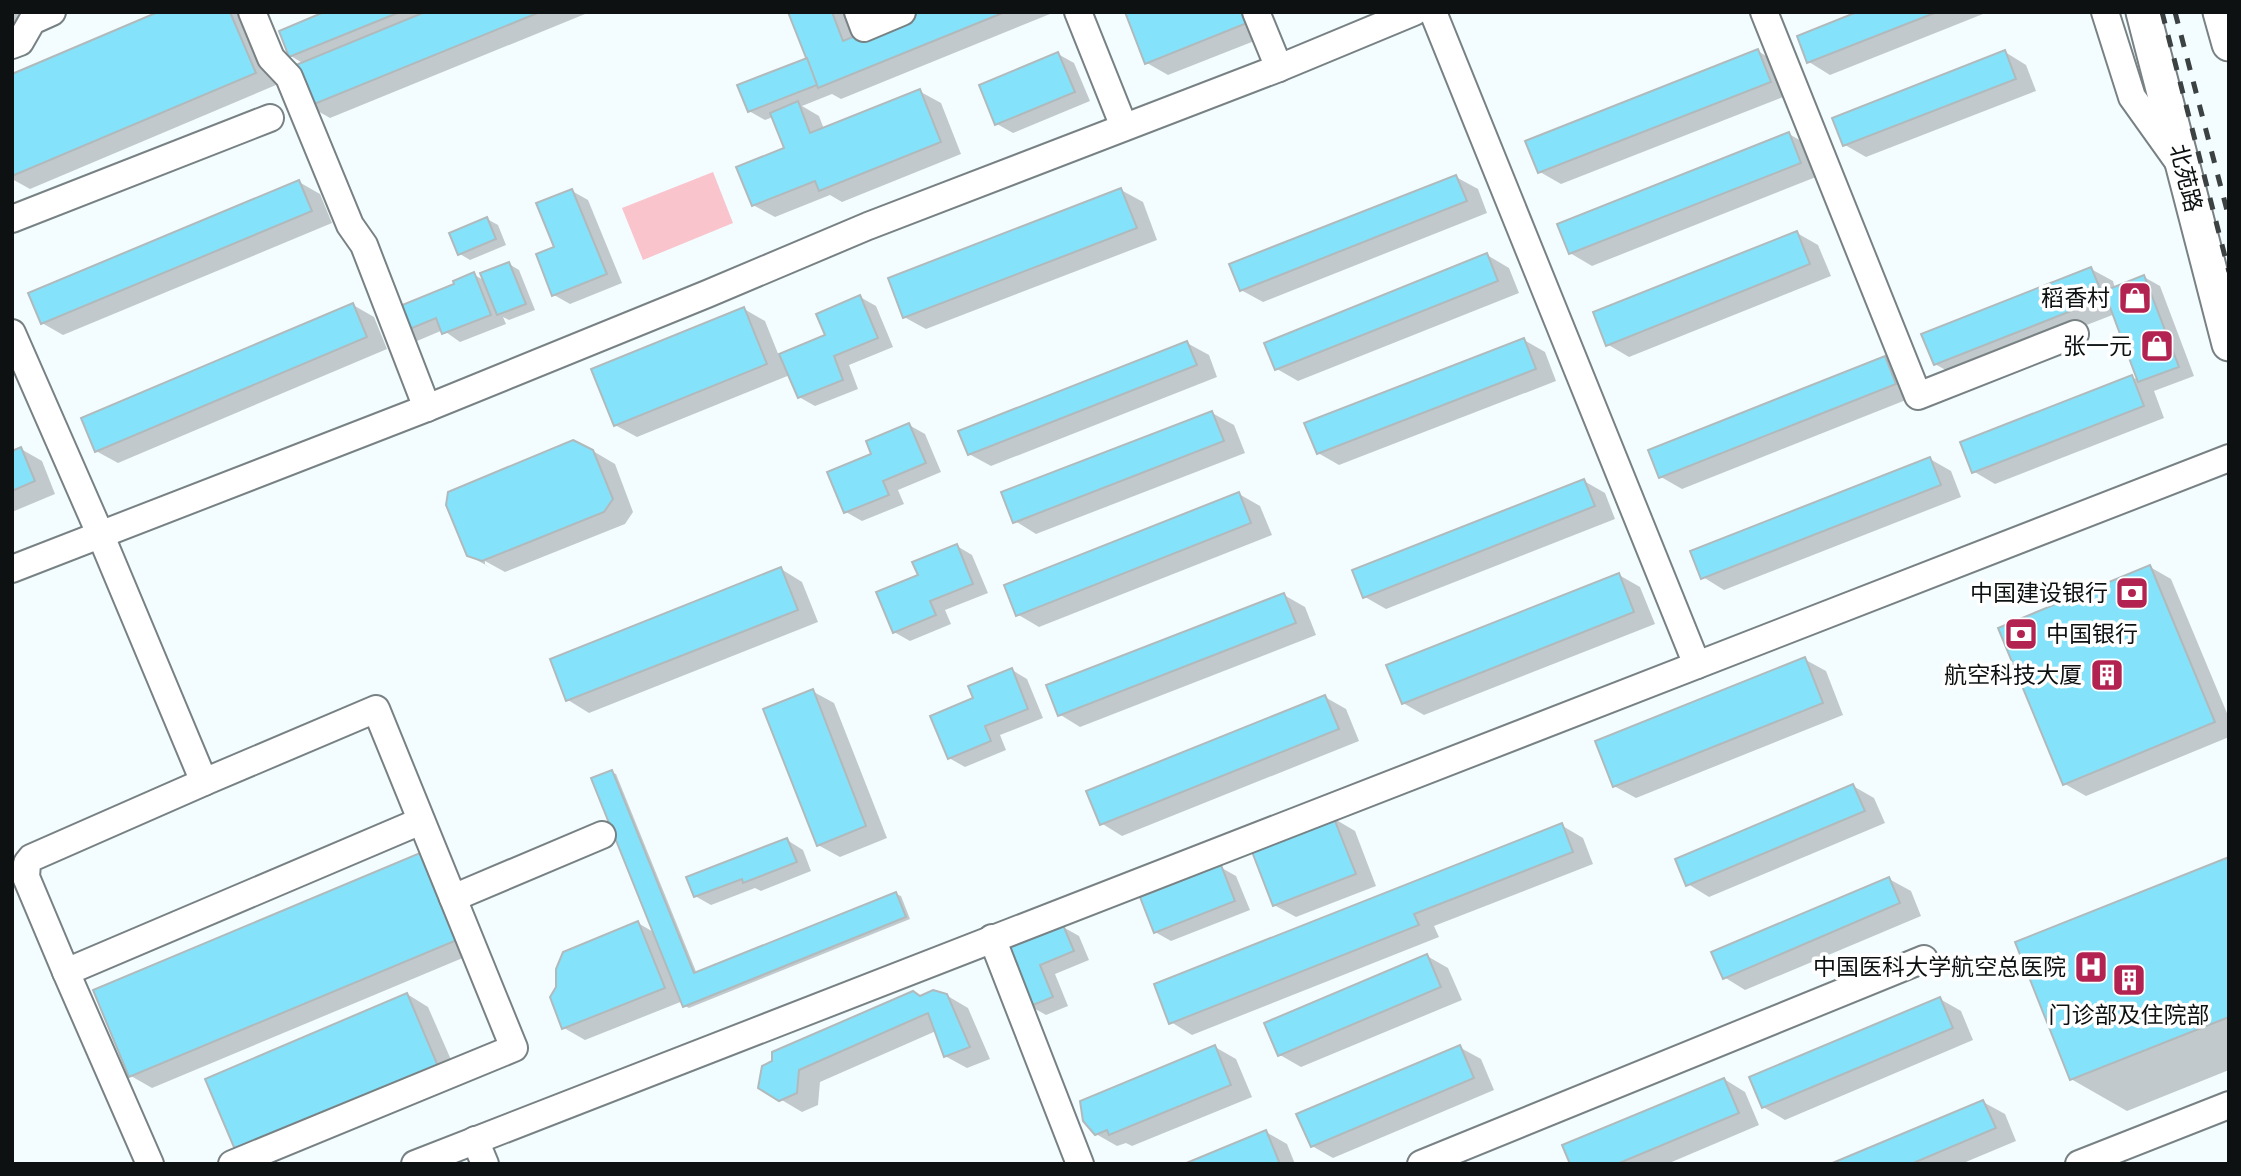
<svg xmlns="http://www.w3.org/2000/svg" width="2241" height="1176" viewBox="0 0 2241 1176" font-family="'Space Grotesk','Noto Sans SC',sans-serif">
	<style>
		.green { fill: #f9c4cc }
		.shadow { fill: #0003 }
		.building { fill: #85e2fb; stroke: #b0babc; stroke-width: 2 }
		.lines { fill: none; stroke-linecap: round; stroke-linejoin: round }
		.minor-casing { stroke: #788183; stroke-width: 30 }
		.major-casing { stroke: #788183; stroke-width: 37 }
		.minor { stroke: #fff; stroke-width: 26 }
		.major { stroke: #fff; stroke-width: 33 }
		.rail { stroke: #3c4142; stroke-width: 5; stroke-dasharray: 12 12; stroke-linecap: butt }
		.labels { text-anchor: middle; dominant-baseline: central; stroke-width: 7; stroke-linejoin: round; paint-order: stroke }
		.street-label { font-size: 23px; fill: #0d1112; stroke: #fff }
		.poi-label { font-size: 23px; fill: #0d1112; stroke: #fff; text-anchor: end }
	</style>
	<rect width="100%" height="100%" fill="#f3fcff"/>
	<polygon class="green" points="713,172 733,223 643,260 622,208"/>
	<g class="shadow">
		<polygon points="12,12 43,12 16,24 12,22"/>
		<polygon points="162,12 239,12 248,18 276,85 30,189 12,179 12,76"/>
		<polygon points="329,12 590,12 330,118 309,106 304,64 291,56"/>
		<polygon points="790,12 1055,12 841,99 832,94 802,106 819,116 824,129 919,91 941,103 961,154 842,202 830,195 775,217 753,205 786,149 773,117 765,120 749,111 809,59"/>
		<polygon points="1126,12 1258,12 1267,36 1168,75 1147,63"/>
		<polygon points="1862,12 1988,12 1830,75 1809,62"/>
		<polygon points="1758,51 1779,64 1791,94 1561,184 1540,172"/>
		<polygon points="2005,52 2026,65 2036,91 1866,157 1845,145"/>
		<polygon points="1058,54 1074,63 1090,101 1013,133 997,124"/>
		<polygon points="1789,134 1810,146 1821,175 1592,266 1570,253"/>
		<polygon points="1456,177 1478,189 1487,213 1263,302 1241,290"/>
		<polygon points="299,182 320,194 332,223 63,335 42,323"/>
		<polygon points="1121,190 1143,202 1157,240 926,329 904,317"/>
		<polygon points="572,191 588,200 622,283 570,304 554,295 556,248"/>
		<polygon points="487,219 498,225 506,245 470,260 460,254"/>
		<polygon points="1797,233 1818,245 1831,276 1629,357 1607,344"/>
		<polygon points="1487,255 1509,268 1519,293 1298,381 1277,369"/>
		<polygon points="509,264 519,270 535,310 509,320 503,317 506,324 460,342 443,330 417,341 401,331 456,285 473,274 485,281"/>
		<polygon points="2091,269 2113,281 2115,288 2144,277 2160,286 2194,376 2154,391 2164,418 1995,484 1973,471 2132,377 2140,381 2115,314 1956,376 1935,364"/>
		<polygon points="860,297 876,306 893,347 849,365 858,389 815,406 799,397 790,375 637,437 615,425 744,309 765,321 779,356 827,336"/>
		<polygon points="353,305 374,317 387,349 118,463 96,451"/>
		<polygon points="1524,340 1545,352 1556,381 1339,465 1318,453"/>
		<polygon points="1187,343 1209,355 1217,377 991,466 969,454"/>
		<polygon points="1885,358 1906,370 1916,396 1682,489 1661,477"/>
		<polygon points="1212,413 1234,425 1245,453 1036,534 1015,521"/>
		<polygon points="909,425 925,434 941,472 898,490 904,504 862,521 846,512 873,455"/>
		<polygon points="21,449 42,461 55,494 12,512 12,453"/>
		<polygon points="593,451 615,464 633,512 625,524 505,572 485,561 485,565 491,568 468,555"/>
		<polygon points="1930,459 1951,471 1961,497 1724,590 1703,577"/>
		<polygon points="1584,481 1605,493 1615,519 1386,609 1365,597"/>
		<polygon points="1239,494 1260,506 1272,535 1039,627 1017,614"/>
		<polygon points="957,546 972,555 988,593 945,610 951,624 910,641 894,632 920,576"/>
		<polygon points="2150,567 2171,579 2229,718 2229,737 2086,796 2065,784"/>
		<polygon points="781,569 802,582 818,622 589,713 568,700"/>
		<polygon points="1619,575 1640,587 1655,624 1424,715 1403,703"/>
		<polygon points="1284,595 1305,607 1316,635 1080,727 1059,714"/>
		<polygon points="1804,659 1826,671 1843,715 1636,798 1614,786"/>
		<polygon points="1012,670 1027,679 1043,718 1000,735 1006,750 965,767 949,758 976,699"/>
		<polygon points="812,691 834,703 887,838 840,857 818,845"/>
		<polygon points="1325,697 1346,709 1359,741 1122,836 1101,823"/>
		<polygon points="611,772 616,774 697,974 896,894 901,896 910,919 689,1008 685,1006 683,1001 585,1040 564,1028 638,923 655,933"/>
		<polygon points="1853,786 1874,798 1885,823 1709,897 1688,884"/>
		<polygon points="1333,818 1355,831 1376,886 1296,917 1274,905"/>
		<polygon points="1561,825 1583,838 1593,864 1434,926 1439,937 1192,1035 1171,1022"/>
		<polygon points="787,840 803,850 811,871 761,891 755,888 711,905 695,896"/>
		<polygon points="420,855 442,868 477,952 152,1088 131,1076"/>
		<polygon points="2229,859 2229,1070 2127,1111 2071,1079"/>
		<polygon points="1220,867 1236,876 1250,910 1171,941 1155,932"/>
		<polygon points="1889,879 1911,891 1921,916 1745,990 1724,977"/>
		<polygon points="1063,927 1079,936 1089,960 1055,974 1068,1006 1046,1015 1030,1006 1007,950"/>
		<polygon points="1427,956 1448,968 1462,1000 1301,1067 1280,1055"/>
		<polygon points="407,994 428,1007 459,1078 259,1163"/>
		<polygon points="946,995 968,1008 990,1059 967,1068 945,1056 936,1031 820,1082 818,1105 802,1112 760,1087 921,997"/>
		<polygon points="1940,999 1961,1011 1973,1040 1785,1120 1763,1107"/>
		<polygon points="1215,1047 1236,1059 1252,1097 1132,1146 1126,1143 1117,1146 1096,1134"/>
		<polygon points="1459,1047 1481,1059 1494,1090 1333,1158 1312,1146"/>
		<polygon points="1724,1079 1745,1092 1759,1125 1667,1164 1572,1164"/>
		<polygon points="1983,1102 2005,1114 2016,1141 1961,1164 1835,1164"/>
		<polygon points="1266,1132 1287,1144 1295,1164 1189,1164"/>
	</g>
	<g class="building">
		<polygon points="158,12 230,12 256,73 12,176 12,74"/>
		<polygon points="324,12 400,12 289,57 279,31"/>
		<polygon points="425,12 540,12 307,107 291,67"/>
		<polygon points="788,12 832,12 843,41 914,12 1005,12 818,88"/>
		<polygon points="1125,12 1242,12 1247,23 1145,64"/>
		<polygon points="1857,12 1937,12 1807,63 1797,36"/>
		<polygon points="1758,49 1771,82 1538,173 1525,141"/>
		<polygon points="2005,50 2016,79 1843,146 1832,118"/>
		<polygon points="1058,52 1075,92 995,125 979,85"/>
		<polygon points="807,58 817,85 748,112 737,85"/>
		<polygon points="920,89 941,142 819,191 815,181 752,206 736,167 784,148 770,113 798,101 810,133"/>
		<polygon points="1789,132 1801,163 1569,254 1557,224"/>
		<polygon points="1456,175 1467,201 1240,291 1229,264"/>
		<polygon points="299,180 312,211 41,324 28,293"/>
		<polygon points="1121,188 1137,228 903,318 888,278"/>
		<polygon points="572,189 607,274 552,296 536,254 554,247 536,203"/>
		<polygon points="487,217 496,239 458,255 449,233"/>
		<polygon points="1797,231 1810,264 1606,346 1593,312"/>
		<polygon points="1487,253 1498,281 1275,370 1264,343"/>
		<polygon points="509,262 526,304 497,315 480,273"/>
		<polygon points="2091,267 2104,298 1934,365 1921,334"/>
		<polygon points="474,272 491,315 442,334 436,318 400,333 390,310 454,284 453,281"/>
		<polygon points="2144,275 2179,367 2138,382 2104,291"/>
		<polygon points="860,295 878,338 834,356 843,380 798,398 779,354 825,335 816,314"/>
		<polygon points="353,303 367,337 95,452 81,418"/>
		<polygon points="744,307 767,364 614,426 591,369"/>
		<polygon points="1524,338 1536,369 1317,454 1304,423"/>
		<polygon points="1187,341 1197,365 968,455 958,431"/>
		<polygon points="1885,356 1896,384 1659,478 1648,450"/>
		<polygon points="2132,375 2144,406 1972,473 1960,442"/>
		<polygon points="1212,411 1224,441 1013,523 1001,492"/>
		<polygon points="909,423 926,463 883,481 889,495 844,513 827,472 871,454 866,441"/>
		<polygon points="573,440 593,450 613,499 604,512 482,561 467,556 446,505 448,492"/>
		<polygon points="21,447 35,481 12,491 12,451"/>
		<polygon points="1930,457 1941,485 1701,579 1690,551"/>
		<polygon points="1584,479 1595,506 1363,598 1352,570"/>
		<polygon points="1239,492 1251,523 1016,616 1004,585"/>
		<polygon points="957,544 973,584 930,601 936,615 893,633 876,592 918,575 912,562"/>
		<polygon points="2150,565 2215,722 2063,785 1998,628"/>
		<polygon points="781,567 798,610 566,701 550,659"/>
		<polygon points="1619,573 1634,612 1402,704 1386,665"/>
		<polygon points="1284,593 1296,623 1058,716 1046,685"/>
		<polygon points="1805,657 1823,703 1613,787 1595,741"/>
		<polygon points="1012,668 1028,709 985,726 991,741 948,759 930,716 973,698 968,686"/>
		<polygon points="813,689 866,826 817,846 763,709"/>
		<polygon points="1325,695 1339,729 1100,825 1086,791"/>
		<polygon points="612,770 694,973 896,892 906,917 683,1007 591,778"/>
		<polygon points="1853,784 1865,811 1686,886 1675,859"/>
		<polygon points="1333,816 1356,874 1273,906 1251,849"/>
		<polygon points="1562,823 1573,852 1414,914 1419,925 1169,1024 1154,984"/>
		<polygon points="787,838 797,862 743,883 742,879 694,897 686,877"/>
		<polygon points="420,853 457,940 129,1077 93,990"/>
		<polygon points="2229,857 2229,1017 2070,1080 2015,942"/>
		<polygon points="1221,865 1235,901 1154,933 1140,897"/>
		<polygon points="1889,877 1900,903 1723,979 1711,952"/>
		<polygon points="638,921 665,988 562,1029 550,997 556,987 556,969 563,952"/>
		<polygon points="1063,925 1074,951 1040,965 1053,997 1028,1007 1005,949"/>
		<polygon points="1427,954 1441,987 1278,1056 1264,1023"/>
		<polygon points="933,990 947,994 970,1047 944,1057 928,1013 799,1070 797,1093 779,1101 758,1088 762,1066 772,1061 772,1052 913,991 920,996"/>
		<polygon points="407,993 438,1066 236,1152 205,1079"/>
		<polygon points="1940,997 1953,1028 1762,1108 1749,1077"/>
		<polygon points="1215,1045 1231,1085 1109,1135 1107,1130 1095,1135 1083,1121 1080,1101"/>
		<polygon points="1460,1045 1474,1078 1311,1147 1296,1114"/>
		<polygon points="1724,1078 1739,1113 1617,1164 1570,1164 1562,1145"/>
		<polygon points="1983,1100 1996,1128 1911,1164 1830,1164"/>
		<polygon points="1266,1130 1280,1164 1184,1164"/>
	</g>
	<g class="lines">
		<defs>
			<g id="minor">
				<polyline points="252,12 271,58 289,77 350,225 364,245 427,408"/>
				<polyline points="858,12 864,28 902,12"/>
				<polyline points="1078,12 1124,127"/>
				<polyline points="1256,12 1279,68"/>
				<polyline points="1433,12 1697,665"/>
				<polyline points="1764,12 1918,396 2075,334"/>
				<polyline points="2105,12 2132,97 2177,160"/>
				<polyline points="12,45 20,42 32,21 52,12"/>
				<polyline points="12,219 270,118"/>
				<polyline points="12,333 101,536 204,782 376,709 514,1048 232,1164"/>
				<polyline points="12,569 427,408 707,294 868,226 1279,68 1414,12"/>
				<polyline points="204,782 31,858 27,863 26,877 66,972 421,821"/>
				<polyline points="453,898 602,835"/>
				<polyline points="992,938 1080,1164"/>
				<polyline points="66,972 150,1164"/>
				<polyline points="475,1140 485,1164"/>
				<polyline points="415,1164 2229,458"/>
				<polyline points="1421,1164 1924,959"/>
				<polyline points="2079,1164 2229,1105"/>
			</g>
			<g id="major">
				<polyline points="2143,12 2229,344"/>
				<polyline points="2220,12 2229,44"/>
			</g>
		</defs>
		<use href="#minor" class="minor-casing"/>
		<use href="#major" class="major-casing"/>
		<use href="#minor" class="minor"/>
		<use href="#major" class="major"/>
		<g class="rail">
			<polyline points="2162,12 2229,272"/>
			<polyline points="2175,12 2229,218"/>
		</g>
	</g>
	<defs>
		<symbol id="shop-square" viewBox="-11 -11 22 22"><rect x="-9" y="-9" width="18" height="18" rx="4" fill="#b32351" stroke="#fff"/><path d="M-5-2.5h2.3a2.7 3.5 0 0 1 5.4 0H5L5.5 6h-11ZM-1.5-2.5h3a1.5 2.3 0 0 0-3 0Z" fill="#fff"/></symbol>
		<symbol id="bank-square" viewBox="-11 -11 22 22"><rect x="-9" y="-9" width="18" height="18" rx="4" fill="#b32351" stroke="#fff"/><path d="M-6-4H6V4H-6ZM0-2.3a2.3 2.3 0 1 0 0 4.6a2.3 2.3 0 1 0 0-4.6Z" fill="#fff"/></symbol>
		<symbol id="building-square" viewBox="-11 -11 22 22"><rect x="-9" y="-9" width="18" height="18" rx="4" fill="#b32351" stroke="#fff"/><path d="M-4-6H4V6H1V3H-1V6H-4ZM-2.5-4.3h1.7v1.8h-1.7ZM.8-4.3h1.7v1.8H.8ZM-2.5-1h1.7V.8h-1.7ZM.8-1h1.7V.8H.8Z" fill="#fff"/></symbol>
		<symbol id="hospital-square" viewBox="-11 -11 22 22"><rect x="-9" y="-9" width="18" height="18" rx="4" fill="#b32351" stroke="#fff"/><path d="M-5-5h3v3.5h4V-5h3V5h-3V1.5h-4V5h-3Z" fill="#fff"/></symbol>
	</defs>
	<g fill-rule="evenodd">
		<use href="#shop-square" x="2116" y="279" width="38" height="38"/>
		<use href="#shop-square" x="2138" y="327" width="38" height="38"/>
		<use href="#bank-square" x="2113" y="574" width="38" height="38"/>
		<use href="#bank-square" x="2002" y="615" width="38" height="38"/>
		<use href="#building-square" x="2088" y="656" width="38" height="38"/>
		<use href="#hospital-square" x="2072" y="948" width="38" height="38"/>
		<use href="#building-square" x="2110" y="961" width="38" height="38"/>
	</g>
	<g class="labels">
		<g class="street-label">
			<text transform="translate(2186 178) rotate(76)">北苑路</text>
		</g>
		<g class="poi-label">
			<text x="2110" y="298">稻香村</text>
			<text x="2132" y="346">张一元</text>
			<text x="2108" y="593">中国建设银行</text>
			<text x="2046" y="634" text-anchor="start">中国银行</text>
			<text x="2082" y="675">航空科技大厦</text>
			<text x="2066" y="967">中国医科大学航空总医院</text>
			<text x="2129" y="1015" text-anchor="middle">门诊部及住院部</text>
		</g>
	</g>
	<rect width="2241" height="1176" fill="none" stroke="#0d1112" stroke-width="28"/>
</svg>
